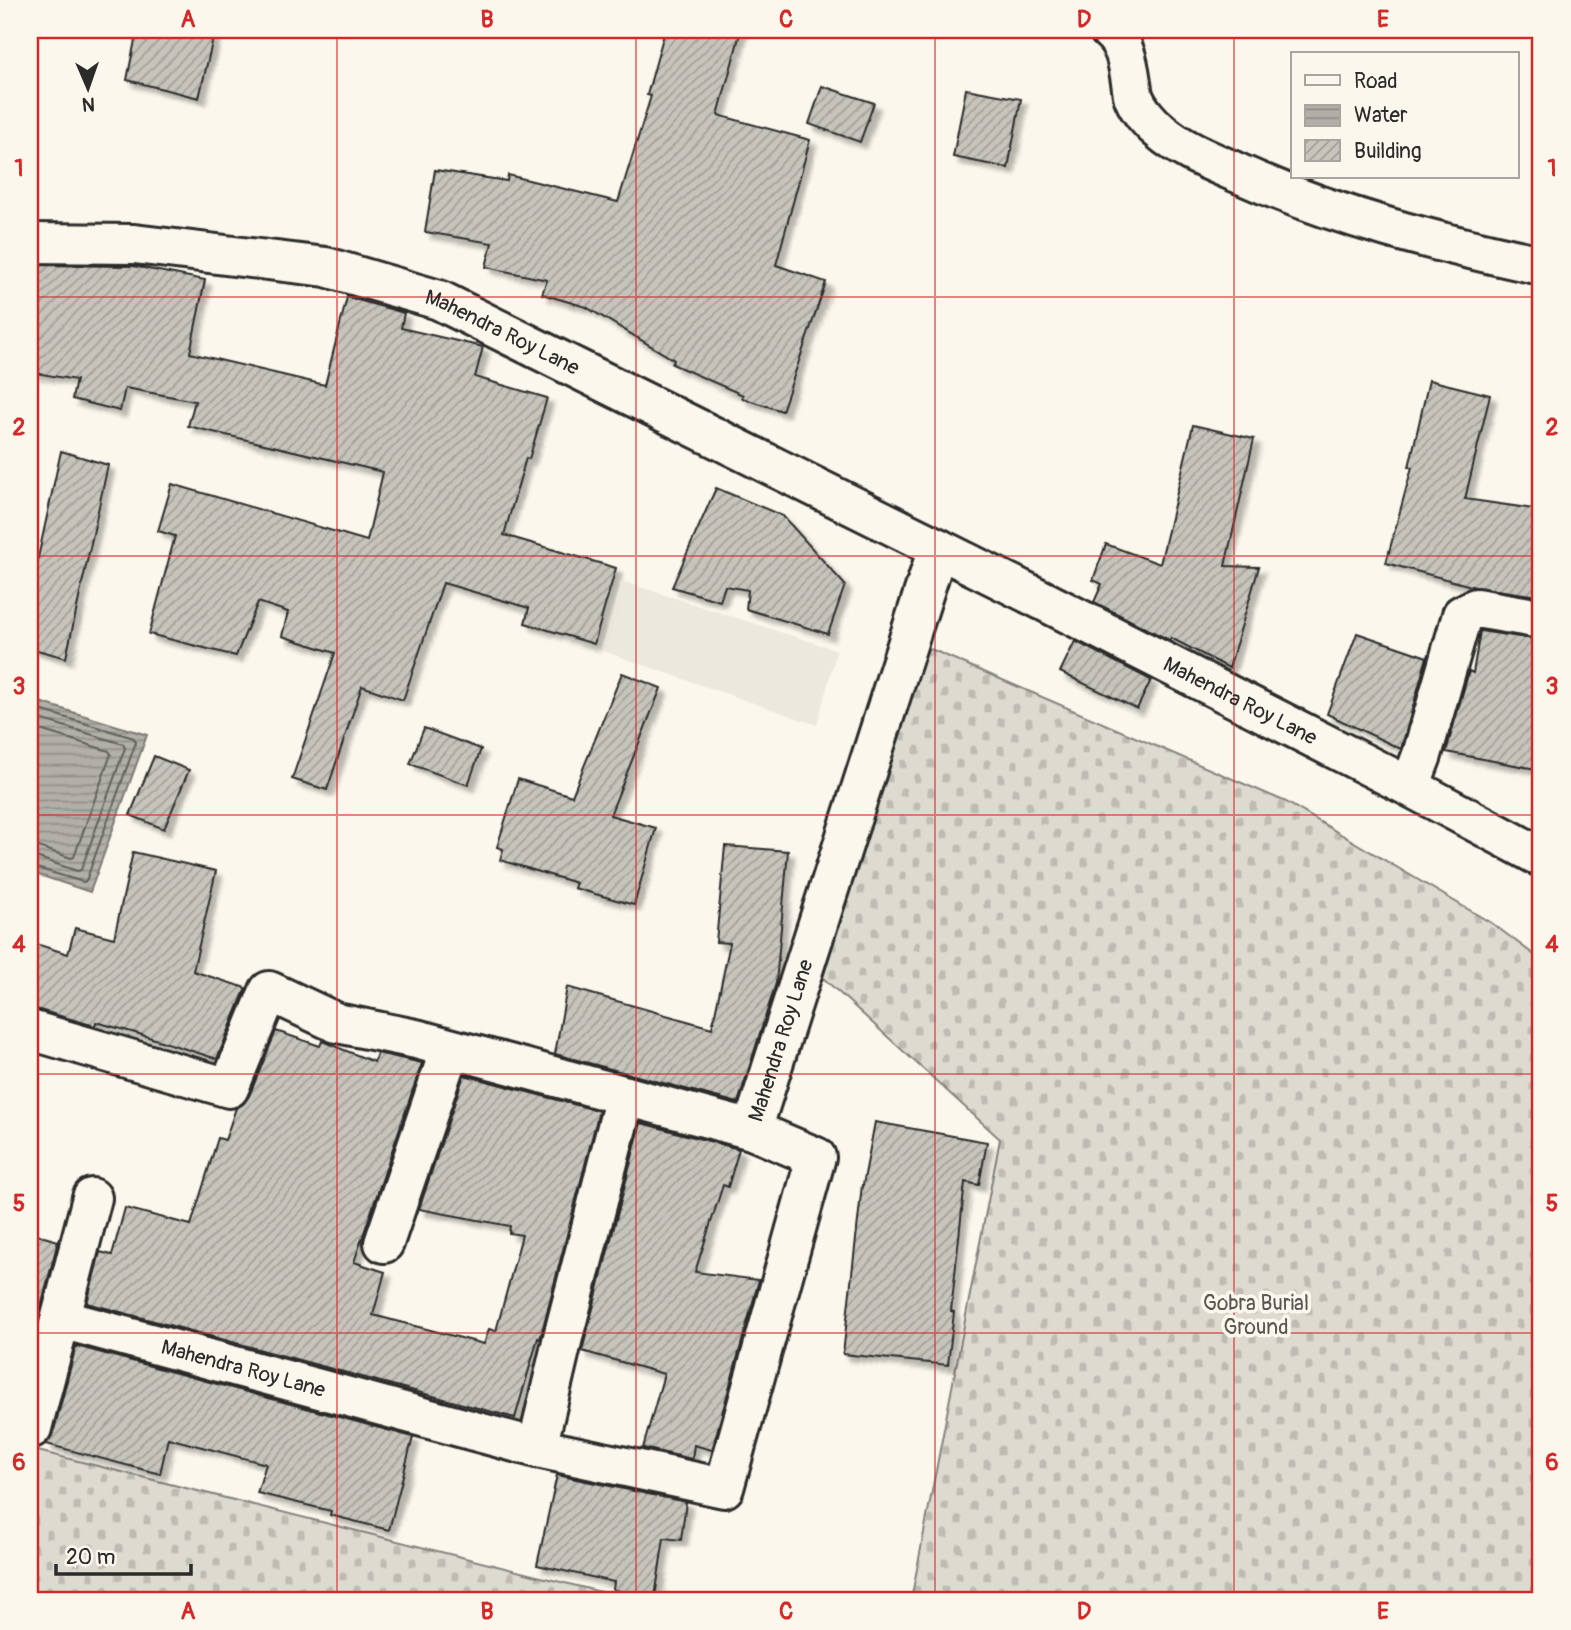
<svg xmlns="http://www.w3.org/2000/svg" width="1571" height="1630" viewBox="0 0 1571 1630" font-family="Pangolin,sans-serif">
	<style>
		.built { fill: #ebe8de }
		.cemetery { fill: url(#cemetery-stones); stroke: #84827e; stroke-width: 2 }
		.water { fill: url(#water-rules); stroke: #7b7a75; stroke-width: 2 }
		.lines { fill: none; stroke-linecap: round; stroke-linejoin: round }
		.shore { stroke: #61605d; stroke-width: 2 }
		.building { fill: url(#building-hatch); stroke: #2b2b2b; stroke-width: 2; filter: url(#shadow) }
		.minor-casing { stroke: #2b2b2b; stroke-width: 44 }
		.minor { stroke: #fbf7ec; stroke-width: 38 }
		.grid { fill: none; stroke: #d62828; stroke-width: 2; stroke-opacity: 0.55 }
		.labels { text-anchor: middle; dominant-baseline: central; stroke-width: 7; stroke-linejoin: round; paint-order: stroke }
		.street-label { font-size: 21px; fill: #2b2b2b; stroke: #fbf7ec }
		.park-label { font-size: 21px; fill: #585754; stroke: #fbf7ec }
		.neatline { fill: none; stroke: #d62828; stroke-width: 2.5 }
		.grid-label { font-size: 23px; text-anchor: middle; font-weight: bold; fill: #d62828 }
	</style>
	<defs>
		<pattern id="cemetery-stones" width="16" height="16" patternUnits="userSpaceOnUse" patternTransform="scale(1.75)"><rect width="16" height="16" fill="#dddad0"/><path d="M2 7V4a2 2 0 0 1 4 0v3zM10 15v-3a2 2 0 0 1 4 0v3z" fill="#bebbb3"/></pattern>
		<pattern id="water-rules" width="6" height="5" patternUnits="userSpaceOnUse" patternTransform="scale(1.75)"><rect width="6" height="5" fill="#b1afa7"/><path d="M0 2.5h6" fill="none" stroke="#908f88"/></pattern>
		<pattern id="building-hatch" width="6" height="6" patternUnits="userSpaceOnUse" patternTransform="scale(1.75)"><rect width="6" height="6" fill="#c7c4bc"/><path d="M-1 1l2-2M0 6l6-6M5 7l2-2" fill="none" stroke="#a29f99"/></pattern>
		<filter id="shadow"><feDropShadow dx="6" dy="6" stdDeviation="2" flood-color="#0004"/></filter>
	</defs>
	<rect width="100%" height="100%" fill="#fbf7ec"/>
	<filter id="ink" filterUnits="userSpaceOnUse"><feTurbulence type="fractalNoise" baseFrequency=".0143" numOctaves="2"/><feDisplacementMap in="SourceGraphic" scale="14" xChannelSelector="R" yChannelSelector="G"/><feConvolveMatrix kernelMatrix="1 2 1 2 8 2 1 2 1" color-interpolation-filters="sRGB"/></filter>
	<g filter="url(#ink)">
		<polygon class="built" points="624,582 837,650 817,725 603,651"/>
		<g class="cemetery">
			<polygon points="919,644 1286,802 1493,924 1541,960 1541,1600 911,1600 1000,1139 823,978"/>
			<polygon points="30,1449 633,1600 30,1600"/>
		</g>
		<polygon class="water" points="30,699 147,735 90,892 30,872"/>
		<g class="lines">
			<g class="shore">
				<polyline points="30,707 134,738 136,742 86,881 83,882 30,866"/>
				<polyline points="30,716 123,744 125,748 81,870 77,871 36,857 30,857"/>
				<polyline points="30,727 109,751 111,754 74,857 71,858 39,847 30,846"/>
			</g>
		</g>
		<g class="building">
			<polygon points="137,30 215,30 199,98 127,80"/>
			<polygon points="665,30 741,30 718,115 810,140 776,265 826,282 782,411 742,398 743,395 672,364 674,360 586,307 542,294 547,280 486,267 492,243 425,232 435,170 507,181 508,175 618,202 651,96 647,95"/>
			<polygon points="822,86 874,103 860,142 809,124"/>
			<polygon points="966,89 1021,99 1008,168 953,157"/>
			<polygon points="30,265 133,266 205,280 190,353 325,385 347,297 404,313 401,328 483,347 475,377 547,398 529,459 526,458 504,535 616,568 594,644 525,623 529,608 443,583 403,700 362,686 327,790 292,779 335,653 282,636 288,612 258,602 236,656 149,634 175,536 158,531 172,484 367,541 383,472 188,426 195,401 125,388 120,411 72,399 76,380 30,372"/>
			<polygon points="1429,380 1490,395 1465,499 1541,510 1541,574 1538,596 1475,587 1386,563 1412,467 1409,467"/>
			<polygon points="1193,425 1254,439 1225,566 1259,567 1229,668 1171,638 1169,640 1094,602 1102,584 1093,580 1106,544 1160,564"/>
			<polygon points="61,451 108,465 66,658 30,648 30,566 36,567"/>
			<polygon points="716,488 783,516 845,585 828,634 746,609 748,590 725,586 720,601 672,587"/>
			<polygon points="1480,631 1541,640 1541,770 1446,752 1469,671 1473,673"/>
			<polygon points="1357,633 1427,657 1401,749 1327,714"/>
			<polygon points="1075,641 1151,680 1137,709 1060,672"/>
			<polygon points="622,673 661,688 610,815 656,828 634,905 574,888 576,883 500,860 503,849 497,847 518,779 572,796"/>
			<polygon points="424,728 481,749 468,785 410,764"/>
			<polygon points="154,756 189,770 164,829 130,815"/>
			<polygon points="725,846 788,851 776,983 738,1103 555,1054 567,987 712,1028 730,943 716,942"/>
			<polygon points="133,852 216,871 193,971 246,988 217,1059 139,1034 96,1022 95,1026 36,1009 30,1009 30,942 68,954 75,928 114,938"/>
			<polygon points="276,1031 320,1046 322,1041 374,1062 377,1053 422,1063 354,1262 385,1272 373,1315 484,1344 489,1329 496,1331 522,1235 509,1233 510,1226 419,1209 464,1075 599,1111 540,1339 538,1338 515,1418 87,1303 100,1252 112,1255 125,1208 191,1225 218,1138 225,1140 236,1108 243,1104 249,1096"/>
			<polygon points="875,1122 987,1142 979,1185 965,1182 951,1311 954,1312 948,1365 843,1354 862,1185 863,1185"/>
			<polygon points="641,1123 739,1149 728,1187 723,1185 695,1272 759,1280 712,1450 694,1445 692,1459 643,1448 664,1374 582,1351"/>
			<polygon points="30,1233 58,1241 30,1350"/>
			<polygon points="76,1346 413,1437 389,1530 330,1515 331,1511 257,1493 266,1464 168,1438 160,1474 46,1444 53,1434"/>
			<polygon points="557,1475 686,1502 681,1540 664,1538 655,1597 613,1590 614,1582 537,1565"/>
		</g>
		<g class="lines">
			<defs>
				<g id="minor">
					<path d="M 1109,30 C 1125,43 1128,62 1131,82 C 1132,87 1132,93 1134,98 C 1139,110 1150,123 1160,131 C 1183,151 1213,162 1240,174 C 1336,217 1438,243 1541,265"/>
					<path id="s1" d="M 30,243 L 134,244 L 326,267 L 439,300 L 1040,599 L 1410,787 L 1541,857"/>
					<polyline points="1410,787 1422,755 1462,615 1476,608 1541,619"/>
					<polyline points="30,1030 229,1088 269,991 337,1023 416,1039 752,1130 816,1157 724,1488 537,1448 564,1333 625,1096"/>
					<path id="s2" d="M 752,1130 L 938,548"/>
					<polyline points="384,1243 450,1049"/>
					<path id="s3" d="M 61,1319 L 537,1448"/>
					<polyline points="30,1427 32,1428 92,1198"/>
				</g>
			</defs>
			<use href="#minor" class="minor-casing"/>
			<use href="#minor" class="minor"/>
		</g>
	</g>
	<path class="grid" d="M 337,30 L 337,1600M 636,30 L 636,1600M 935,30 L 935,1600M 1234,30 L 1234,1600M 30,297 L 1541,297M 30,556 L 1541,556M 30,815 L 1541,815M 30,1074 L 1541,1074M 30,1333 L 1541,1333"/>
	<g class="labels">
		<g class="street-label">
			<text stroke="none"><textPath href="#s1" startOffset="486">Mahendra Roy Lane</textPath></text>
			<text stroke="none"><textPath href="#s1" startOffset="1311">Mahendra Roy Lane</textPath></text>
			<text stroke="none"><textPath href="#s2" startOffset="94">Mahendra Roy Lane</textPath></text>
			<text stroke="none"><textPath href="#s3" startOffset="189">Mahendra Roy Lane</textPath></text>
		</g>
		<g class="park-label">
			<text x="1256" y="1303">Gobra Burial<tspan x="1256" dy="24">Ground</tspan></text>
		</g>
	</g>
	<rect width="1571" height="1630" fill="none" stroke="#fbf7ec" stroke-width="77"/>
	<rect x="1291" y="52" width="228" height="126" fill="#fbf7ec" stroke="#a8a59f" stroke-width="2"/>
	<rect x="1305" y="75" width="35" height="10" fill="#fbf7ec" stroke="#a8a59f" stroke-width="2"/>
	<text x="1354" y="88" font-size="21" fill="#2b2b2b">Road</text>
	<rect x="1305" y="105" width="35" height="21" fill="url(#water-rules)" stroke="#a8a59f" stroke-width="2"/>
	<text x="1354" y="122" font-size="21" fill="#2b2b2b">Water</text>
	<rect x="1305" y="140" width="35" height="21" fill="url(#building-hatch)" stroke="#a8a59f" stroke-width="2"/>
	<text x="1354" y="158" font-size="21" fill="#2b2b2b">Building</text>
	<g transform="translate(88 88) rotate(178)" stroke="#fbf7ec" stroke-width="5" paint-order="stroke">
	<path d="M0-5L12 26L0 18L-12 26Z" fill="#2b2b2b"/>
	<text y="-10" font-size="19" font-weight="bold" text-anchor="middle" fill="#2b2b2b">N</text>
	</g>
	<path d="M56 1564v10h135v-10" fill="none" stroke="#2b2b2b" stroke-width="3.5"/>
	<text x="66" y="1564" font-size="21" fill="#2b2b2b" stroke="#fbf7ec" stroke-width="5" paint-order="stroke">20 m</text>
	<rect x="38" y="38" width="1494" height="1554" class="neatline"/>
	<g class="grid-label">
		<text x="188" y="27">A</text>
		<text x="487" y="27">B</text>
		<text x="786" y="27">C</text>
		<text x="1084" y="27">D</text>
		<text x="1383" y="27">E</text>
		<text x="19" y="176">1</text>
		<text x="1552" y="176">1</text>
		<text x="19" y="435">2</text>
		<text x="1552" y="435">2</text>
		<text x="19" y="694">3</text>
		<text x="1552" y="694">3</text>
		<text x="19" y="952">4</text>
		<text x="1552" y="952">4</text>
		<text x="19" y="1211">5</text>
		<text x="1552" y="1211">5</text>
		<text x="19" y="1470">6</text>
		<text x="1552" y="1470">6</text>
		<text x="188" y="1619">A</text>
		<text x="487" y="1619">B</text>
		<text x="786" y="1619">C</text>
		<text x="1084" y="1619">D</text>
		<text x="1383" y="1619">E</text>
	</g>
</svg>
